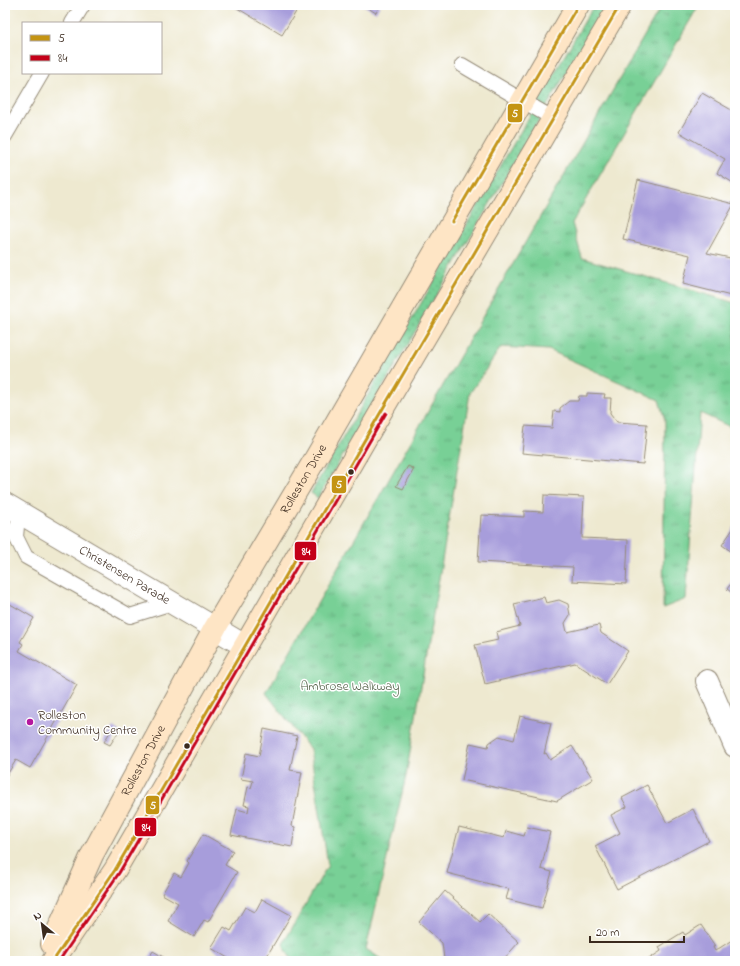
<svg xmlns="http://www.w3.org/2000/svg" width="740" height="966" viewBox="0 0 740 966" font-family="'Indie Flower',sans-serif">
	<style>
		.grass { fill: url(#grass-dots); stroke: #5a7d5a }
		.park { fill: url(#park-tufts); stroke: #5a7d5a }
		.building { fill: #a79ddb }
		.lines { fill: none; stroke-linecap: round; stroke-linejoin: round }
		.service-casing { stroke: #948a77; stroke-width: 16 }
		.minor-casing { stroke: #948a77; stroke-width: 24 }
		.secondary-casing { stroke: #948a77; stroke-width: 24 }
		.service { stroke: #fff; stroke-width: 14 }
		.minor { stroke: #fff; stroke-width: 22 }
		.secondary { stroke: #fee5c5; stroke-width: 22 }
		.bus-1-casing { stroke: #fff; stroke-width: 6 }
		.bus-2-casing { stroke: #fff; stroke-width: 6 }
		.bus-1 { stroke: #c49413; stroke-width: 3 }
		.bus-2 { stroke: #c40019; stroke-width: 3 }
		.bus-dot { fill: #3b2a1e; stroke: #fff; stroke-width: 1.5 }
		.poi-dot { fill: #b5179e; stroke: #fff; stroke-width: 1.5 }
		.labels { text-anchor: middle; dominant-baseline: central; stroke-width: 3; stroke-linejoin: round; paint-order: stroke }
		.street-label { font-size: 13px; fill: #3b2a1e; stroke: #fff }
		.park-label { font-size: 13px; fill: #4d5c42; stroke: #fff }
		.poi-label { font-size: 13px; fill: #3b2a1e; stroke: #fff; text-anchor: start }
		.line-badge { stroke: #fff; stroke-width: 1.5 }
		.badge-label { font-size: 11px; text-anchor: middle; font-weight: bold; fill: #fff }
	</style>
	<defs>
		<pattern id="grass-dots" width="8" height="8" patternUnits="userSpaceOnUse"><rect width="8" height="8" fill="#78d096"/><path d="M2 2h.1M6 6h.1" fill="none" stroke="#64a97a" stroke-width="1.8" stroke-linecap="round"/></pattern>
		<pattern id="park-tufts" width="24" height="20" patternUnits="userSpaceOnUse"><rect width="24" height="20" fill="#78d096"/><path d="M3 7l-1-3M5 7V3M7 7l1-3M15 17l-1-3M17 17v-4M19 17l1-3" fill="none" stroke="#64a97a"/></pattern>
	</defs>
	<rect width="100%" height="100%" fill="#fff"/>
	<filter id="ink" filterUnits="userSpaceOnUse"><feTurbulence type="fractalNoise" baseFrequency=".025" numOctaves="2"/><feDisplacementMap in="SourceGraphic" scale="8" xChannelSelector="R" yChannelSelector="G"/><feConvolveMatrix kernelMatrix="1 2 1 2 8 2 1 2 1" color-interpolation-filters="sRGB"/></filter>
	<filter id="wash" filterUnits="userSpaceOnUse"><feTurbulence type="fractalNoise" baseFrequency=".012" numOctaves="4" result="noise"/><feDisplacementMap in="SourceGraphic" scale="16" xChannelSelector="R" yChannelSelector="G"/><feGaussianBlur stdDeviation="0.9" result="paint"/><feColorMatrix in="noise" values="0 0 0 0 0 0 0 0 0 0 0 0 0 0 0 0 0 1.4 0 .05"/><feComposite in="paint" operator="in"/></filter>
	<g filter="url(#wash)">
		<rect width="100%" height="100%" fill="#eee9d0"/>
		<polygon class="grass" points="594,5 606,5 318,498 311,493"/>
		<polygon class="park" points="662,5 699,5 572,223 582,258 735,303 735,429 700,413 686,599 663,608 665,420 659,400 549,350 501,347 470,393 406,776 366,949 384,961 292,961 283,944 328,865 310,749 266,693"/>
		<g id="blocks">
			<g class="building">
				<polygon points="232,5 300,5 282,35"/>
				<polygon points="363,5 380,5 376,13"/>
				<polygon points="702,93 735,112 735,184 717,173 725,159 679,132"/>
				<polygon points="638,180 734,204 707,253 735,259 735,297 683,284 690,255 623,239"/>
				<polygon points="587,393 605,394 604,398 611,398 610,413 617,422 647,424 643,464 522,453 525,426 552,428 554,411 560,412 560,408 569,401 578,401 579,396 587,396"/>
				<polygon points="408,466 414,469 403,489 396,486"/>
				<polygon points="544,495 584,497 582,538 628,540 626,584 572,581 573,567 478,562 481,515 524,517 524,511 543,512"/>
				<polygon points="735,526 735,554 722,545"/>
				<polygon points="735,578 735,595 727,589"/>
				<polygon points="544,597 546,603 559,600 568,604 570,615 565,623 567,632 599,625 601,633 628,651 607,684 575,663 485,684 475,645 498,640 496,632 520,626 514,604"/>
				<polygon points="5,601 34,618 20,642 23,644 19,651 77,685 30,768 16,760 7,775 5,774"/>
				<polygon points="520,716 551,723 544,754 546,753 550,760 572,746 593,779 557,801 462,780 470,743 488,747 489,743 499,736 514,740"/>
				<polygon points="113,727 119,731 110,745 104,742"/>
				<polygon points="264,729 297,736 290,770 302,772 292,826 295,827 292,847 231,835 237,809 248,812 249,806 244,805 248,787 251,788 253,781 241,779 246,753 259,756"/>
				<polygon points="647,785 667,823 693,809 709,841 617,889 595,846 620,833 611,815 627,807 622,798"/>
				<polygon points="459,827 504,838 506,831 524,836 527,827 550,832 541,869 552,872 542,908 506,899 509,889 447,873"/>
				<polygon points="203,834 233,851 225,865 237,872 208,922 204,920 194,937 168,921 178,903 162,894 174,873 181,877 189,863 187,861"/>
				<polygon points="445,891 480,922 488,914 519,942 502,961 442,961 444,959 442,943 419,922"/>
				<polygon points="262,899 291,915 264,961 233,961 211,948 224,927 231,931 245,907 255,912"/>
				<polygon points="701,925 715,946 713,947 715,951 735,938 735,961 646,961 661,951 659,947 683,932 685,935"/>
				<polygon points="153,951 170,961 147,961"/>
			</g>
		</g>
	</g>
	<g filter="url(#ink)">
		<use href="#blocks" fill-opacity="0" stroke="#948a77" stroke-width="1"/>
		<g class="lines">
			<defs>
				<g id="service">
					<polyline points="72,23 83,5"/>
					<polyline points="462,65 554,119"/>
					<polyline points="5,136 42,73"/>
					<polyline points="21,514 17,526 16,537 26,557 130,616 172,603"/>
				</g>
				<g id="minor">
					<path id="s1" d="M 5,504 L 245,646"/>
					<polyline points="707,681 735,746"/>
				</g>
				<g id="secondary">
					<path id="s2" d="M 52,944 L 92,855 L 215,628 L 314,461 L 578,5"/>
					<polyline points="53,961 115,870 382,410 620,5"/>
				</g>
			</defs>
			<use href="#service" class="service-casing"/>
			<use href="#minor" class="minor-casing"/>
			<use href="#secondary" class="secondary-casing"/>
			<use href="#service" class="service"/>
			<use href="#minor" class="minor"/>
			<use href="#secondary" class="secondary"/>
			<defs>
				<g id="bus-1">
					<polyline points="452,221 578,5"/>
					<polyline points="53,961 115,870 382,410 620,5"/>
				</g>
				<polyline id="bus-2" points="59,961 119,873 386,413"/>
			</defs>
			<use href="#bus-1" class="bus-1-casing"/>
			<use href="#bus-2" class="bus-2-casing"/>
			<use href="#bus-1" class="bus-1"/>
			<use href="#bus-2" class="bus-2"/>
		</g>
	</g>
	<g class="bus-dot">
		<circle cx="351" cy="472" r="3.5"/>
		<circle cx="187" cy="746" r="3.5"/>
	</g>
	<circle class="poi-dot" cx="30" cy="722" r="4"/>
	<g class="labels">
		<g class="street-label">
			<text stroke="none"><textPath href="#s2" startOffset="529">Rolleston Drive</textPath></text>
			<text stroke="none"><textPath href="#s1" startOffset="139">Christensen Parade</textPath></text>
			<text stroke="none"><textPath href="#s2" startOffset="205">Rolleston Drive</textPath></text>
		</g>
		<g class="park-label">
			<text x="350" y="686">Ambrose Walkway</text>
		</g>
		<g class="poi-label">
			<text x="38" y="715">Rolleston<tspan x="38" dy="15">Community Centre</tspan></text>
		</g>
	</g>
	<g class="line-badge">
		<rect x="507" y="103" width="16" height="20" rx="4" fill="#c49413"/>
		<rect x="331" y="475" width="16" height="19" rx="4" fill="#c49413"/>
		<rect x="294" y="541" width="23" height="20" rx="4" fill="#c40019"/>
		<rect x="145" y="795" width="15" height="20" rx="4" fill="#c49413"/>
		<rect x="134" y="817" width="23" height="20" rx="4" fill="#c40019"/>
	</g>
	<g class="badge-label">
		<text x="515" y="117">5</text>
		<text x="339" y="488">5</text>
		<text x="306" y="555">84</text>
		<text x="153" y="809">5</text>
		<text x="146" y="831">84</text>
	</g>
	<rect width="740" height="966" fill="none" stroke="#fff" stroke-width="20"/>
	<rect x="22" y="22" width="140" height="52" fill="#ffffff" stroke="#b1aaa5"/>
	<rect x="30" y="35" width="20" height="6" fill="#c49413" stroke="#b1aaa5"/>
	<text x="58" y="42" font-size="12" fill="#3b2a1e">5</text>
	<rect x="30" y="55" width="20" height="6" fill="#c40019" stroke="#b1aaa5"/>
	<text x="58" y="62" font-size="12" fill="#3b2a1e">84</text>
	<g transform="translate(42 924) rotate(331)" stroke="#ffffff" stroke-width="3" paint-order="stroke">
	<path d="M0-3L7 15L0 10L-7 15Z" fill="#3b2a1e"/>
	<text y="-6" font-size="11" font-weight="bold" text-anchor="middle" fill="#3b2a1e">N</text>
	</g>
	<path d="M590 936v6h94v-6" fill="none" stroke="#3b2a1e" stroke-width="2"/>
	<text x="596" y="936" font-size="12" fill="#3b2a1e" stroke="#ffffff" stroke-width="3" paint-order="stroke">20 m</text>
</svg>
